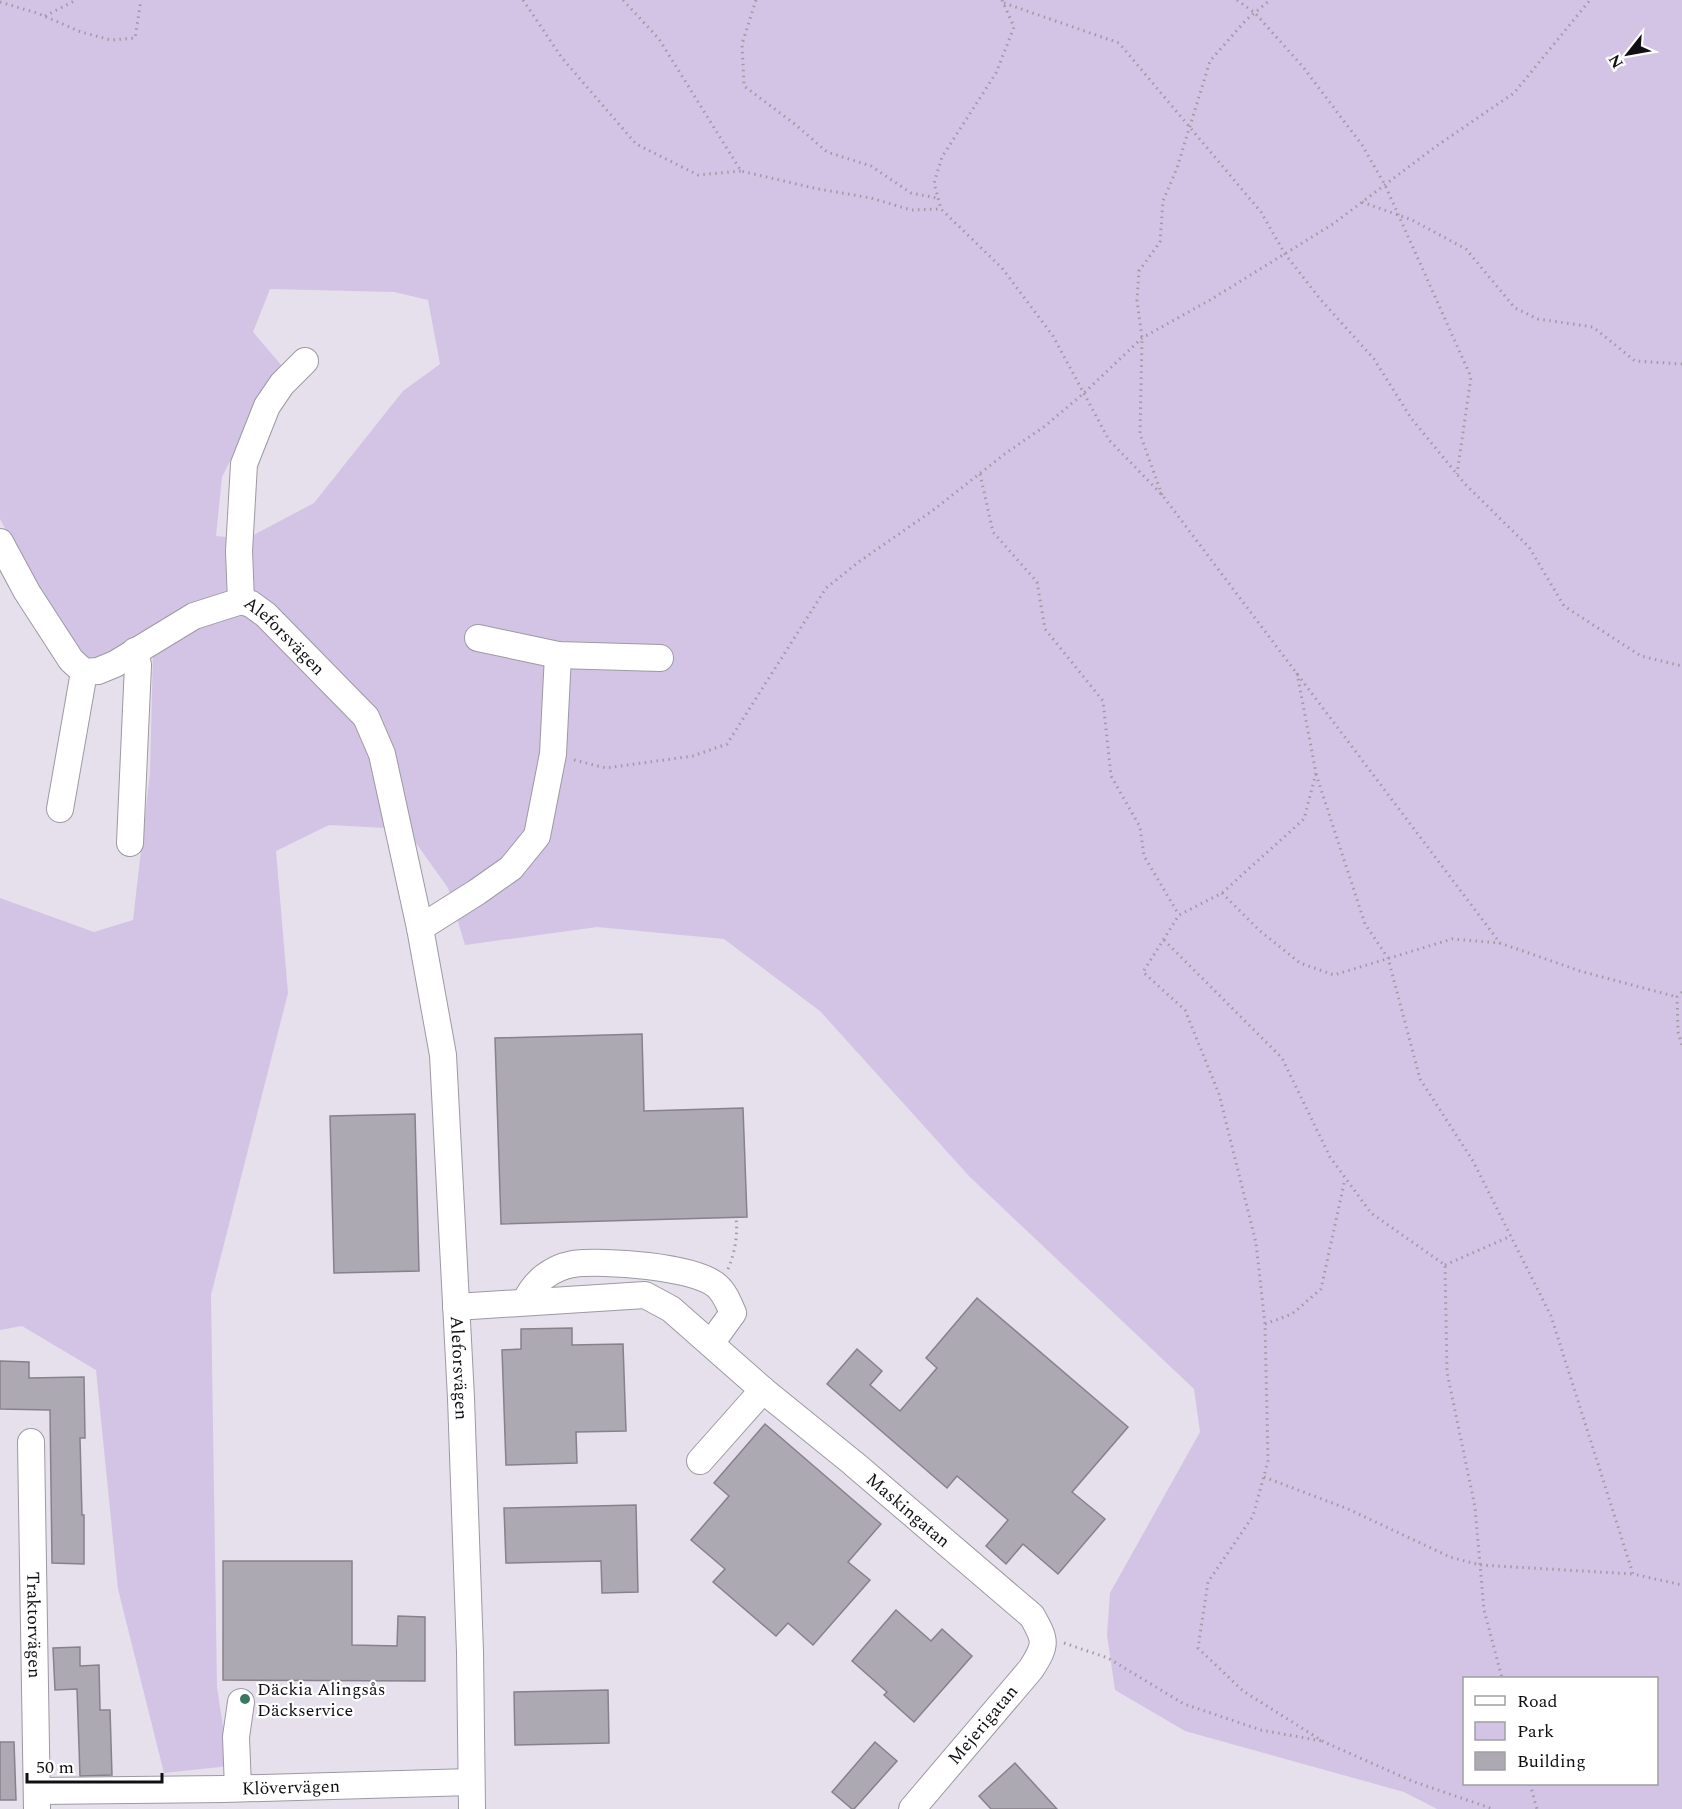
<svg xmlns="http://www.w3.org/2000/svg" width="1682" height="1809" viewBox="0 0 1682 1809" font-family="Spectral,serif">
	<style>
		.green { fill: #d3c4e5; fill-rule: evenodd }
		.building { fill: #ada9b3; stroke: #86818b; stroke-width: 1.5 }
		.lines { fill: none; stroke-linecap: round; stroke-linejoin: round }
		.minor-casing { stroke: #9d99a3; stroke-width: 28 }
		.path { stroke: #9f9ba4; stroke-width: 3; stroke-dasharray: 1.5 4.5; stroke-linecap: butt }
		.minor { stroke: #fff; stroke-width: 26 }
		.poi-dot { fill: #3a7762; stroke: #fff; stroke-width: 2 }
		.labels { text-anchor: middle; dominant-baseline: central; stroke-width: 4.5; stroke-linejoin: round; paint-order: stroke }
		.street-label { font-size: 18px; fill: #110f13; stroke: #fff }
		.poi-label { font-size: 18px; fill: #110f13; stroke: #fff; text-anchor: start }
	</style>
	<rect width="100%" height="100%" fill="#e5e0eb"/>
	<path class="green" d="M 0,0 L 1682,0 L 1682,1809 L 1437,1809 L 1404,1792 L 1185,1731 L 1115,1690 L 1107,1635 L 1110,1593 L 1200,1432 L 1194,1389 L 969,1176 L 820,1011 L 724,939 L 597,927 L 465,945 L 448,888 L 406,829 L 329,825 L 276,851 L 288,993 L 211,1295 L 217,1687 L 229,1766 L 164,1773 L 118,1589 L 96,1370 L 22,1326 L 0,1330 L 0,898 L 94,932 L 133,920 L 150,773 L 153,651 L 107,677 L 75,658 L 0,519 ZM 270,289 L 394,292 L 428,300 L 440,364 L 403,391 L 314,503 L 246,539 L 216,536 L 222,477 L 262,398 L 282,366 L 253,332 ZM 1464,1678 L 1656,1678 L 1656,1784 L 1464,1784 Z"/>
	<g class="building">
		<polygon points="642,1034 644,1111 743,1108 747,1217 501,1224 495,1038"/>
		<polygon points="415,1114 419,1271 334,1273 330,1116"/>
		<polygon points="977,1298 1128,1427 1072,1492 1105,1519 1058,1574 1023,1544 1006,1564 986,1546 1008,1520 957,1476 947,1488 827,1384 857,1349 882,1371 870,1385 900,1411 937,1368 926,1358"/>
		<polygon points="572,1328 572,1345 623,1344 626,1431 576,1432 577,1463 506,1465 502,1350 521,1349 521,1329"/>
		<polygon points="0,1361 29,1362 29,1378 84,1377 85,1438 80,1438 82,1515 84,1515 84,1564 52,1563 50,1410 0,1409"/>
		<polygon points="765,1424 881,1524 848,1562 870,1580 813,1645 788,1623 776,1636 713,1582 725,1569 691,1540 729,1496 714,1483"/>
		<polygon points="636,1505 638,1592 602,1593 601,1561 506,1563 504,1508"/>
		<polygon points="223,1561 352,1561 352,1645 397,1646 398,1616 425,1617 425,1681 223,1680"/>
		<polygon points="896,1610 931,1641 942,1629 972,1656 914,1722 884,1695 887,1692 852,1661"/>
		<polygon points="80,1647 80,1666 99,1665 100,1710 110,1710 112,1775 80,1776 77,1689 55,1690 53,1648"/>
		<polygon points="608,1690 609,1743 515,1745 514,1692"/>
		<polygon points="0,1742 14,1742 16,1800 0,1800"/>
		<polygon points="875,1742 897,1761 854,1809 852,1809 832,1792"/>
		<polygon points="1015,1763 1057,1809 991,1809 979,1796"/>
	</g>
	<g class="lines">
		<defs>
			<g id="minor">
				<polyline points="0,542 27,592 71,660 84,672"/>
				<polyline points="241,601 239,551 244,464 267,406 282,384 305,361"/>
				<polyline points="478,638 558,655 660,658"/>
				<path id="s1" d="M 60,809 L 84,672 L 98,671 L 115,664 L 194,616 L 241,601 L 251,604 L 266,615 L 366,717 L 382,754 L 420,928 L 443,1055 L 461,1398 L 470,1652 L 472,1809"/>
				<polyline points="130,843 138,665 135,651"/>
				<polyline points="420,928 477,892 511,868 537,836 553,754 558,655"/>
				<path d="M 525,1302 C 534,1282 551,1268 573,1264 C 603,1260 694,1266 717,1286 C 725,1293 729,1304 733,1313 L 712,1342"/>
				<path id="s2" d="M 456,1307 L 645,1295 L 671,1309 L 763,1390 L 853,1463 L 1032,1616 C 1046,1641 1047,1644 1031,1669 L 912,1809"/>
				<path id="s3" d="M 31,1442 L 37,1809"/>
				<polyline points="700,1461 763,1390"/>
				<polyline points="238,1788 236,1737 241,1702"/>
				<path id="s4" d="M 37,1791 L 225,1789 L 471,1782"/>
			</g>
		</defs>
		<use href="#minor" class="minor-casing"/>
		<g class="path">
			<polyline points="523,0 562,58 636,144 698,175 741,171"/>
			<polyline points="623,0 659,39 741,171 818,189 871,198 911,210 941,209"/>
			<polyline points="756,0 742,44 744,86 796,125 827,152 871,166 911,193 937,198"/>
			<polyline points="1002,0 1014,27 996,73 942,157 934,183 941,209 1002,268 1053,336 1109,440 1163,496 1500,943 1580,971 1677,997"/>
			<polyline points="1237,0 1255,13 1303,67 1362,145 1385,185 1471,377 1457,474"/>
			<polyline points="0,2 37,13 81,32 111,40 135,38 141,0"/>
			<polyline points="1004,3 1119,43 1261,212 1285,254 1321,300 1374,359 1411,418 1465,484 1529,547 1564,606 1641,656 1682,666"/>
			<polyline points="45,16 76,0"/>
			<polyline points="1362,202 1412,220 1466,249 1515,308 1538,319 1593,327 1635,361 1682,364"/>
			<polyline points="980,474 993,532 1037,582 1045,629 1103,701 1111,776 1140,827 1144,856 1179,915"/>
			<polyline points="1162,495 1140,434 1142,338 1137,300 1139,271 1160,242 1163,201 1177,168 1210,61 1246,20 1270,0"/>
			<polyline points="1297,673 1316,773 1304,819 1222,893 1179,915 1143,972 1185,1010 1219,1094 1256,1243 1265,1324 1268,1461 1253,1516 1208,1582 1198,1648 1243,1691 1324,1742 1412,1781 1493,1809"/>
			<polyline points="574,760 606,768 693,756 727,744 826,588 860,561 932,511 1006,453 1045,426 1084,393 1142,338 1210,300 1333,224 1435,147 1514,93 1590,0"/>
			<polyline points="1316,774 1365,924 1388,958 1420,1079 1473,1161 1551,1316 1633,1574 1682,1585"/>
			<polyline points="1222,893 1259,930 1300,963 1334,975 1452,939 1500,943"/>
			<polyline points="1164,940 1282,1058 1330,1157 1371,1213 1445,1265 1447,1372 1475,1507 1484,1610 1502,1678"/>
			<polyline points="1682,992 1677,997 1678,1032 1682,1045"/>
			<polyline points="1445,1265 1511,1236"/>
			<path d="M 728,1269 C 735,1252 738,1236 736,1218"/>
			<polyline points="1265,1324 1292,1314 1321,1289 1345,1179"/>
			<polyline points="1264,1477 1348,1509 1450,1557 1480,1565 1633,1574"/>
			<polyline points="1064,1643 1108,1658 1184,1704 1261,1730 1322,1741"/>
			<polyline points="1530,1784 1537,1809"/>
		</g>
		<use href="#minor" class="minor"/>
	</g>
	<circle class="poi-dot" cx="245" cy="1699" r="6"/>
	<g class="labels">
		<g class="street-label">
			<text stroke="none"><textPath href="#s1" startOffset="370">Aleforsvägen</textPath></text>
			<text stroke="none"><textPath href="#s1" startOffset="1146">Aleforsvägen</textPath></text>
			<text stroke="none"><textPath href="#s2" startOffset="530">Maskingatan</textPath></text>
			<text stroke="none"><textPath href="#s3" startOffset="183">Traktorvägen</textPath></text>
			<text transform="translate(983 1725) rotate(-50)">Mejerigatan</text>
			<text stroke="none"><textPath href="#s4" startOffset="254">Klövervägen</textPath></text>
		</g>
		<g class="poi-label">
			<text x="257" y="1689">Däckia Alingsås<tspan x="257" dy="21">Däckservice</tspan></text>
		</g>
	</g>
	<rect x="1463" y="1677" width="195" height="108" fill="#ffffff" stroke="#a09fa1" stroke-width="1.5"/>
	<rect x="1475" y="1696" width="30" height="9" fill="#ffffff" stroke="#a09fa1" stroke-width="1.5"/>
	<text x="1517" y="1707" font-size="18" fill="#110f13">Road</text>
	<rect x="1475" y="1722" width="30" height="18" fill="#d3c4e5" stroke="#a09fa1" stroke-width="1.5"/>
	<text x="1517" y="1737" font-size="18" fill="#110f13">Park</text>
	<rect x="1475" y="1752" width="30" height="18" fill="#ada9b3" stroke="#a09fa1" stroke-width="1.5"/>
	<text x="1517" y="1767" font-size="18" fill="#110f13">Building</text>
	<g transform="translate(1628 54) rotate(239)" stroke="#ffffff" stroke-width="4.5" paint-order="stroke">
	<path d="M0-4.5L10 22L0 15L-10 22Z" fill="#110f13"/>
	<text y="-9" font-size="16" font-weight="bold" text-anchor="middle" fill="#110f13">N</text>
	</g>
	<path d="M27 1773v9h135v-9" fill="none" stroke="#110f13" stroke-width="3"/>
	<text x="36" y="1773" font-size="18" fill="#110f13" stroke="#ffffff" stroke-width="4.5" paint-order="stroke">50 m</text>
</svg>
